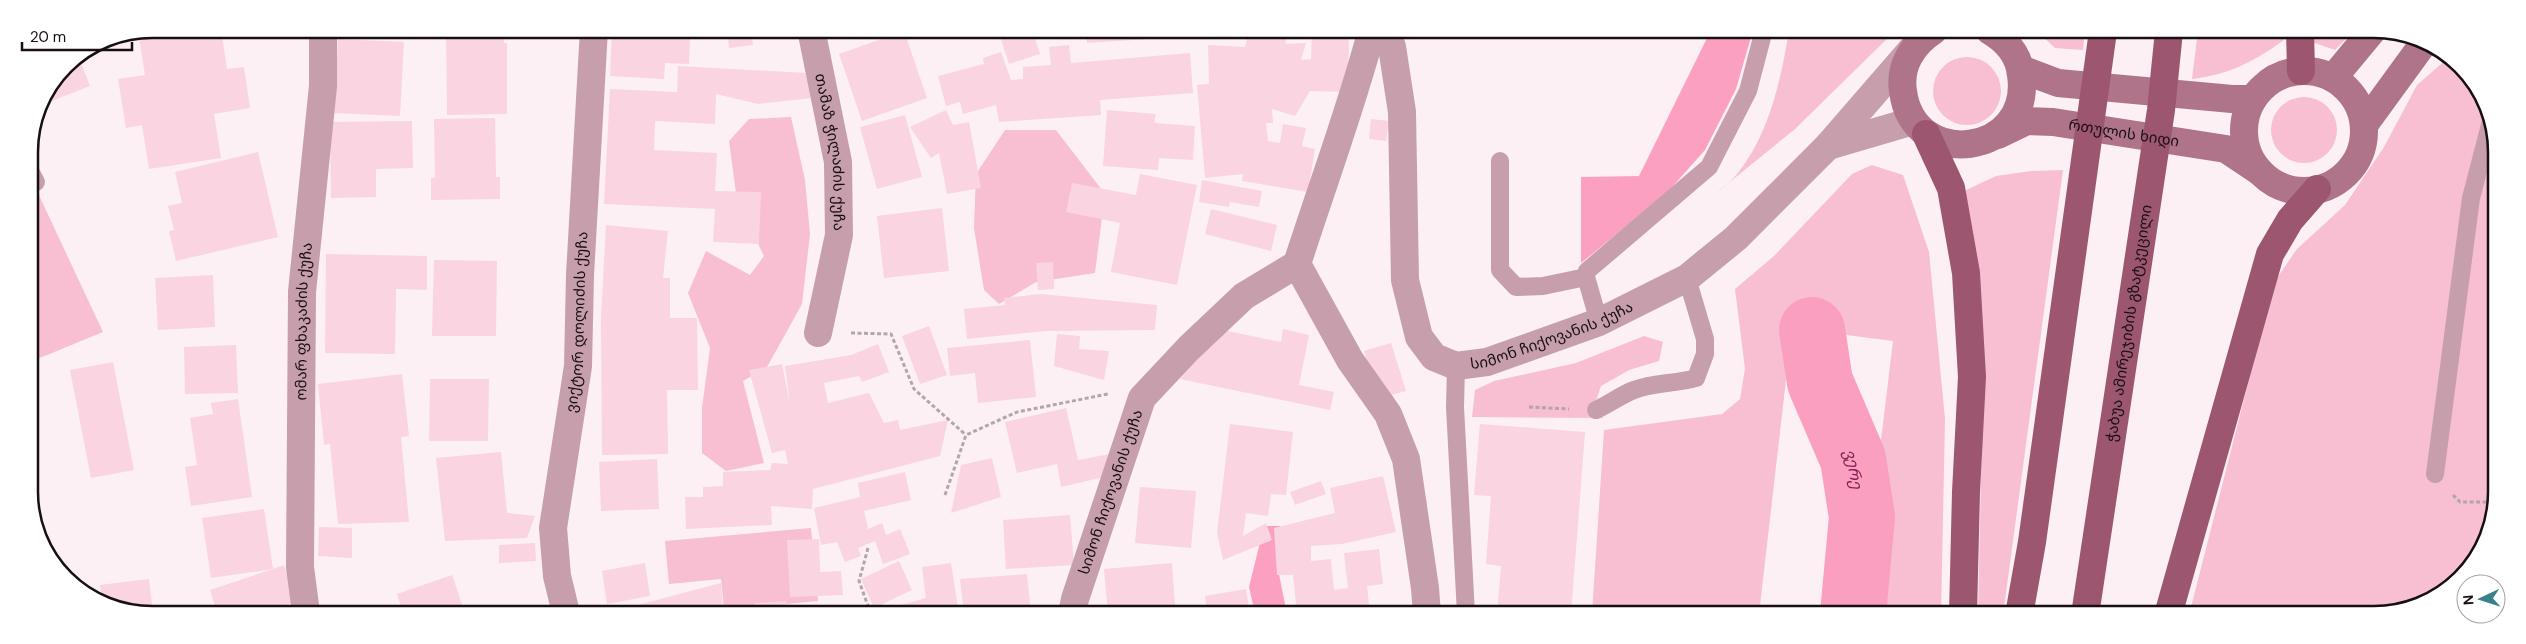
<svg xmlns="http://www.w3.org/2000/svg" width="2526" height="644" viewBox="0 0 2526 644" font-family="'DM Sans','Noto Sans Georgian',sans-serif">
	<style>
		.green { fill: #f7bfd1 }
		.forest { fill: #fca0c1 }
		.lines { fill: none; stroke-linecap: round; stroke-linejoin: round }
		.river { stroke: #fb9fc0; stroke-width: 66 }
		.building { fill: #fad4e0 }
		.path { stroke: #b1a6a9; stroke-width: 3; stroke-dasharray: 4 2.5; stroke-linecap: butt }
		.service { stroke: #c79eac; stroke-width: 18 }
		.minor { stroke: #c79eac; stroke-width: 28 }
		.tertiary { stroke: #c79eac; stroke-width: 28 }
		.secondary { stroke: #af7489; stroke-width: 28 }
		.primary { stroke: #9c5670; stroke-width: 28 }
		.labels { text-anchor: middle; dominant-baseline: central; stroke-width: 5; stroke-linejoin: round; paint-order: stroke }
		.street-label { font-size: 15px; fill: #180f12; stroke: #fff }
		.water-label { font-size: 16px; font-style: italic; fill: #861e4f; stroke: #fff }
		.rim { fill: none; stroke: #180f12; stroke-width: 2.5 }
	</style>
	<rect width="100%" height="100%" fill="#fcf0f4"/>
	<g class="green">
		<path d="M 1789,31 L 1895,31 L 1795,129 L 1705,202 C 1716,193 1729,184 1737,174 C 1769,135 1781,79 1789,31 Z"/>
		<polygon points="2037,31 2085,31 2083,50 2055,48"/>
		<path d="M 2198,31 L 2287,31 L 2287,38 C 2254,61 2232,74 2192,79 Z"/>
		<polygon points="2310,31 2351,31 2347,38 2335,50 2312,42"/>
		<circle cx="1967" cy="91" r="34"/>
		<polygon points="2448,58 2462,65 2495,128 2495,517 2481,554 2455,585 2421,606 2382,615 2189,615 2274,282 2297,249 2345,205 2384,147 2417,85"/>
		<circle cx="2304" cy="130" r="33"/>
		<polygon points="791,117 805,180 810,234 802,304 767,367 743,381 764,463 726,471 702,453 702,408 710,348 688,293 706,251 750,275 764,256 737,201 729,141 749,119"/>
		<polygon points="1005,130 1056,130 1105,194 1095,273 1036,282 999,304 984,290 974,228 976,174"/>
		<polygon points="1872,165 1903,175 1929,252 1945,419 1941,615 1860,614 1893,341 1792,328 1759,614 1592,614 1604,430 1722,414 1740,399 1745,369 1735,289 1774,256 1852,174"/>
		<polygon points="2063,170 2003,615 1978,615 1983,385 1964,191 1996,176 2031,171"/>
		<polygon points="29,174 103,332 30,362"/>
		<polygon points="1644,336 1663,342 1659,361 1629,370 1601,386 1594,407 1603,418 1472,417 1475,390 1494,381 1576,363"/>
		<polygon points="811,528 818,601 724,610 721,579 669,584 665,541"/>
	</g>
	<g class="forest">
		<polygon points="1708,30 1753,30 1736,89 1705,150 1666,194 1581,263 1581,177 1639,176 1708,36"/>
		<polygon points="1264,526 1280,526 1278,569 1287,614 1255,614 1249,587"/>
	</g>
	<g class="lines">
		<path class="river" id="s1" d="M 1812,330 L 1820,382 L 1853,459 L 1862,517 L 1853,614"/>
	</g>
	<g class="building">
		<polygon points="151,29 221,29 227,69 244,67 250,108 214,114 221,158 149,169 142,125 126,128 118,79 145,75 138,31"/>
		<rect x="339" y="29" width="52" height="4"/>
		<polygon points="446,29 504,29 504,43 507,43 507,114 447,115"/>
		<polygon points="612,29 659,29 659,36 690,38 689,64 665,63 664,79 610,76"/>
		<polygon points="727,29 751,29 753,45 729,48"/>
		<polygon points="998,30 1032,30 1040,54 1009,64"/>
		<polygon points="1086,30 1148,30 1149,39 1087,43"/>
		<polygon points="1249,30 1289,30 1285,44 1306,43 1301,60 1311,59 1312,31 1349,32 1348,92 1310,91 1295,116 1272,109 1273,123 1266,123 1268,141 1280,143 1283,124 1306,128 1302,146 1315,149 1308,192 1242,181 1243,174 1205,178 1197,85 1209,84 1208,45 1245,47"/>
		<polygon points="904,31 927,98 862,121 839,54"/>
		<polygon points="338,39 404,42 400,116 334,113"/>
		<polygon points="1069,45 1071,63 1190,53 1193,93 1100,100 1101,115 999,122 996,105 963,114 960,102 946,106 938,76 984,64 983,58 1001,52 1011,80 1023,79 1023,67 1051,65 1049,47"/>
		<polygon points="78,55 90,86 39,106 41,97 65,64"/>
		<polygon points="678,66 807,73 812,98 758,104 716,94 715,124 655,121 654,150 717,153 715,191 761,192 759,244 713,242 715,209 604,204 610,89 677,92"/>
		<polygon points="946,110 953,125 969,122 981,188 947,194 939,153 931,158 910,127"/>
		<polygon points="1107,110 1156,114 1154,123 1195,126 1193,160 1159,158 1158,170 1103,166"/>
		<polygon points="905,115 922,177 877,189 860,127"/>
		<polygon points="495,118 496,177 500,177 500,199 431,200 431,178 435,178 434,119"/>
		<polygon points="1371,119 1389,121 1386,141 1369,139"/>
		<polygon points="412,121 413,168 376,169 376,197 331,198 330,122"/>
		<polygon points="258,152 278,237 176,261 169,231 174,230 168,206 182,203 175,172"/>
		<polygon points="1140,174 1197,185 1177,285 1111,272 1120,223 1066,212 1072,183 1136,195"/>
		<polygon points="1202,180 1262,191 1259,207 1230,202 1229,207 1199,202"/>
		<polygon points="2491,197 2495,197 2495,449 2490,449"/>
		<polygon points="942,208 949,271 884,278 877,216"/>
		<polygon points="1211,209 1277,225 1271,251 1205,234"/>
		<polygon points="606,225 668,231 663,278 670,278 670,318 697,318 698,390 667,390 668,454 602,455 601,318"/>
		<polygon points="326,254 427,256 427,290 396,289 395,354 325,353"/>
		<polygon points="434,260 497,261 496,336 432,336"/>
		<polygon points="1053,262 1054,289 1038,290 1036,263"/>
		<polygon points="213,275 215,327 158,330 155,278"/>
		<polygon points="1041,294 1157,305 1155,330 1045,331 967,339 964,309 1005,305 1004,298"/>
		<polygon points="929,326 947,375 920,384 902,336"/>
		<polygon points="1218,329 1281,342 1283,329 1309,335 1299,385 1334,392 1330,410 1180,379"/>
		<polygon points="1057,334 1080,336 1079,349 1109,351 1104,380 1054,366"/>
		<polygon points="1030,340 1036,397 978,403 975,373 950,376 947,348"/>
		<polygon points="1391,343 1406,391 1388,396 1384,383 1374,386 1364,351"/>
		<polygon points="878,344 889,372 862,382 859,376 824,383 828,403 869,393 884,423 898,420 900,430 948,420 940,456 813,489 812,509 771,506 772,525 686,529 685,497 703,497 703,487 723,486 723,472 770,470 772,463 788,464 785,450 772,453 749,370 782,364 790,405 785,366 851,355"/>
		<polygon points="236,345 238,393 185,394 184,347"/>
		<polygon points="113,362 134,470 91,478 70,370"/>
		<polygon points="402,374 409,436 401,437 409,522 338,524 330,444 324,445 318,384"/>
		<polygon points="430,379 489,379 488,441 429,441"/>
		<polygon points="238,399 252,497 191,506 185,467 197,465 190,418 213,414 211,403"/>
		<polygon points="1066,408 1078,460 1110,454 1104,477 1061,487 1057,464 1017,473 1005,422"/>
		<polygon points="1230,424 1293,432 1286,495 1271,494 1268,516 1246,513 1243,536 1266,523 1272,540 1223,560 1217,533"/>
		<polygon points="1480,424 1585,432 1571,614 1497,614 1501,566 1486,564 1491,496 1474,495"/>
		<polygon points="501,452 507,513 535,516 527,538 445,541 436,458"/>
		<polygon points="992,458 1001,497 951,513 961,465"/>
		<polygon points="657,459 659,509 601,511 599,462"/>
		<polygon points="905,472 911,500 864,511 868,529 882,523 886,535 900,529 910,554 883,564 875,541 858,548 861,556 845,562 837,542 821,545 814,508 860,497 858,483"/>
		<polygon points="1383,476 1396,532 1342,544 1311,546 1311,561 1331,559 1334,590 1348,588 1344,553 1379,549 1383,584 1367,586 1370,614 1297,614 1293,575 1277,575 1274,528 1335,513 1330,488"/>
		<polygon points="1321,481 1326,494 1295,505 1290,492"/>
		<polygon points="1140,487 1196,491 1191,548 1135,543"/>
		<polygon points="264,509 273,569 284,565 296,602 283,606 286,613 217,613 210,590 273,569 211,578 202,518"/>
		<polygon points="1070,515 1074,565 1006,569 1003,520"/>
		<polygon points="319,527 352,528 352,558 318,556"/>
		<polygon points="819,539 820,572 841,571 843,595 790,597 787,540"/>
		<polygon points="535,543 536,561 499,563 499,545"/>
		<polygon points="899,561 912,590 874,608 861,579"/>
		<polygon points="645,563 650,596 607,604 602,571"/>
		<polygon points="951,563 959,614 880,614 879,611 926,598 922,567"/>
		<polygon points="1172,563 1175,606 1157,608 1157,614 1108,614 1104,569"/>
		<polygon points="1027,574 1031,614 964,614 960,579"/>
		<polygon points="452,575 465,613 403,613 397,594"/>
		<polygon points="149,579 153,613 127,613 102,599 100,585"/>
		<polygon points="721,583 723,613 607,613"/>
		<polygon points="1246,589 1250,614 1168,614 1167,611 1206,605 1205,596"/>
		<polygon points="786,601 786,613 756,613 755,603"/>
		<polygon points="836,606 838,614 809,613 808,613"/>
	</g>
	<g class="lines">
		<g class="path">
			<polyline points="851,333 891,334 914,389 966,435"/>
			<polyline points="1529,407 1569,409"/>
			<polyline points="945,495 966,435 1017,412 1108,394"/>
			<polyline points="2453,495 2460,502 2495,502"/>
			<polyline points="868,548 859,581 871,614"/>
		</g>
		<g class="service">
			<polyline points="1500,161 1500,270 1516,287 1543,286 1586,277"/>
			<polyline points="29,169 36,182"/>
			<polyline points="1599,322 1586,277 1587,271 1709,167 1748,91 1764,30"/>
			<polyline points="1456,366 1455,407 1466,614"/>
			<path d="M 1596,410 C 1609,404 1621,395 1634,390 C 1654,382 1676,384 1696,378 L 1705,354 L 1705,339 L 1687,278"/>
			<polyline points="2435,474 2471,198 2491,121"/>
		</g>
		<g class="minor">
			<path id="s2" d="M 811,29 L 838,162 L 839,235 L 818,333"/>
			<polyline points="1297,264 1350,360 1388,414 1406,459 1425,588 1427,614"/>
			<path id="s3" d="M 306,613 L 300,567 L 302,292 L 323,86 L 323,29"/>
			<path id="s4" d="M 566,613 L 557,576 L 553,528 L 578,366 L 580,275 L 594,29"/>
			<path id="s5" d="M 1072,614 L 1075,599 L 1142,398 L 1189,348 L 1244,296 L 1297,264 C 1322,186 1351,109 1372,30"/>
		</g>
		<g class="tertiary">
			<path id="s6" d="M 1386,30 L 1392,47 L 1402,112 L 1405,280 L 1419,337 L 1434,357 L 1456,366 L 1487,362 L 1599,322 L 1687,278 L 1736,238 L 1828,146 L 1913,48"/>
			<polyline points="1828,146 1913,121"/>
		</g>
		<g class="secondary">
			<path d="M 1933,31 C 1913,44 1899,66 1903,91 C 1913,172 2033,156 2021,75 C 2019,55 2007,41 1990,31"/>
			<polyline points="2021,69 2058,83 2232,99 2253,99"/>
			<circle cx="2304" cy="131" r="60"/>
			<polyline points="2333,78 2372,31"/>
			<polyline points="2364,125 2423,44"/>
			<path id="s7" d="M 1998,135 L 2027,121 L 2053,122 L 2226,149 L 2259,171"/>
		</g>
		<g class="primary">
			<polyline points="2300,31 2301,71"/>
			<polyline points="1926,134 1951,188 1966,273 1972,377 1966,492 1963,615"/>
			<polyline points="2019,615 2032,542 2103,31"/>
			<path id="s8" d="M 2085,615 L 2161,110 L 2169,31"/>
			<polyline points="2168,615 2270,254 2290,220 2317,189"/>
		</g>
	</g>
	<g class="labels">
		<g class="street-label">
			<text stroke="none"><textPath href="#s7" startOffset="130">რთულის ხიდი</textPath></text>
			<text stroke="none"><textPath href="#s2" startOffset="125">თამაზ ჭილაძის ქუჩა</textPath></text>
			<text stroke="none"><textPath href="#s3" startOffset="292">ომარ ფხაკაძის ქუჩა</textPath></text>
			<text stroke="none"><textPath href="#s4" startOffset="294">ვიქტორ დოლიძის ქუჩა</textPath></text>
			<text stroke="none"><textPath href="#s8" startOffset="295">ჭაბუა ამირეჯიბის გზატკეცილი</textPath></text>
			<text stroke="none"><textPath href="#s6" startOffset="460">სიმონ ჩიქოვანის ქუჩა</textPath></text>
			<text stroke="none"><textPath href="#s5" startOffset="128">სიმონ ჩიქოვანის ქუჩა</textPath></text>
		</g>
		<g class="water-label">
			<text stroke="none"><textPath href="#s1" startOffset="146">ვერე</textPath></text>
		</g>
	</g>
	<path d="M0 0H2526V644H0ZM152 38H2374A114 114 0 0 1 2488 152V492A114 114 0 0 1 2374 606H152A114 114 0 0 1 38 492V152A114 114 0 0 1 152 38Z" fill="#fff" fill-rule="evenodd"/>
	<path class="rim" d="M152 38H2374A114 114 0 0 1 2488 152V492A114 114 0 0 1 2374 606H152A114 114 0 0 1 38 492V152A114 114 0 0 1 152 38Z"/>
	<g transform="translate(2481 599) rotate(266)"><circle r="24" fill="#ffffff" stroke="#a39fa0"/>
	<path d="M0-4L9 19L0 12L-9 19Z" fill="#3a818a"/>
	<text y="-8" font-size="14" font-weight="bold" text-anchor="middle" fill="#180f12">N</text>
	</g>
	<path d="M22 42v8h110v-8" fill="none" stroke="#180f12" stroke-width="2.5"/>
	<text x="30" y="42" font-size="15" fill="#180f12" stroke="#ffffff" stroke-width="4" paint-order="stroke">20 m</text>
</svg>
